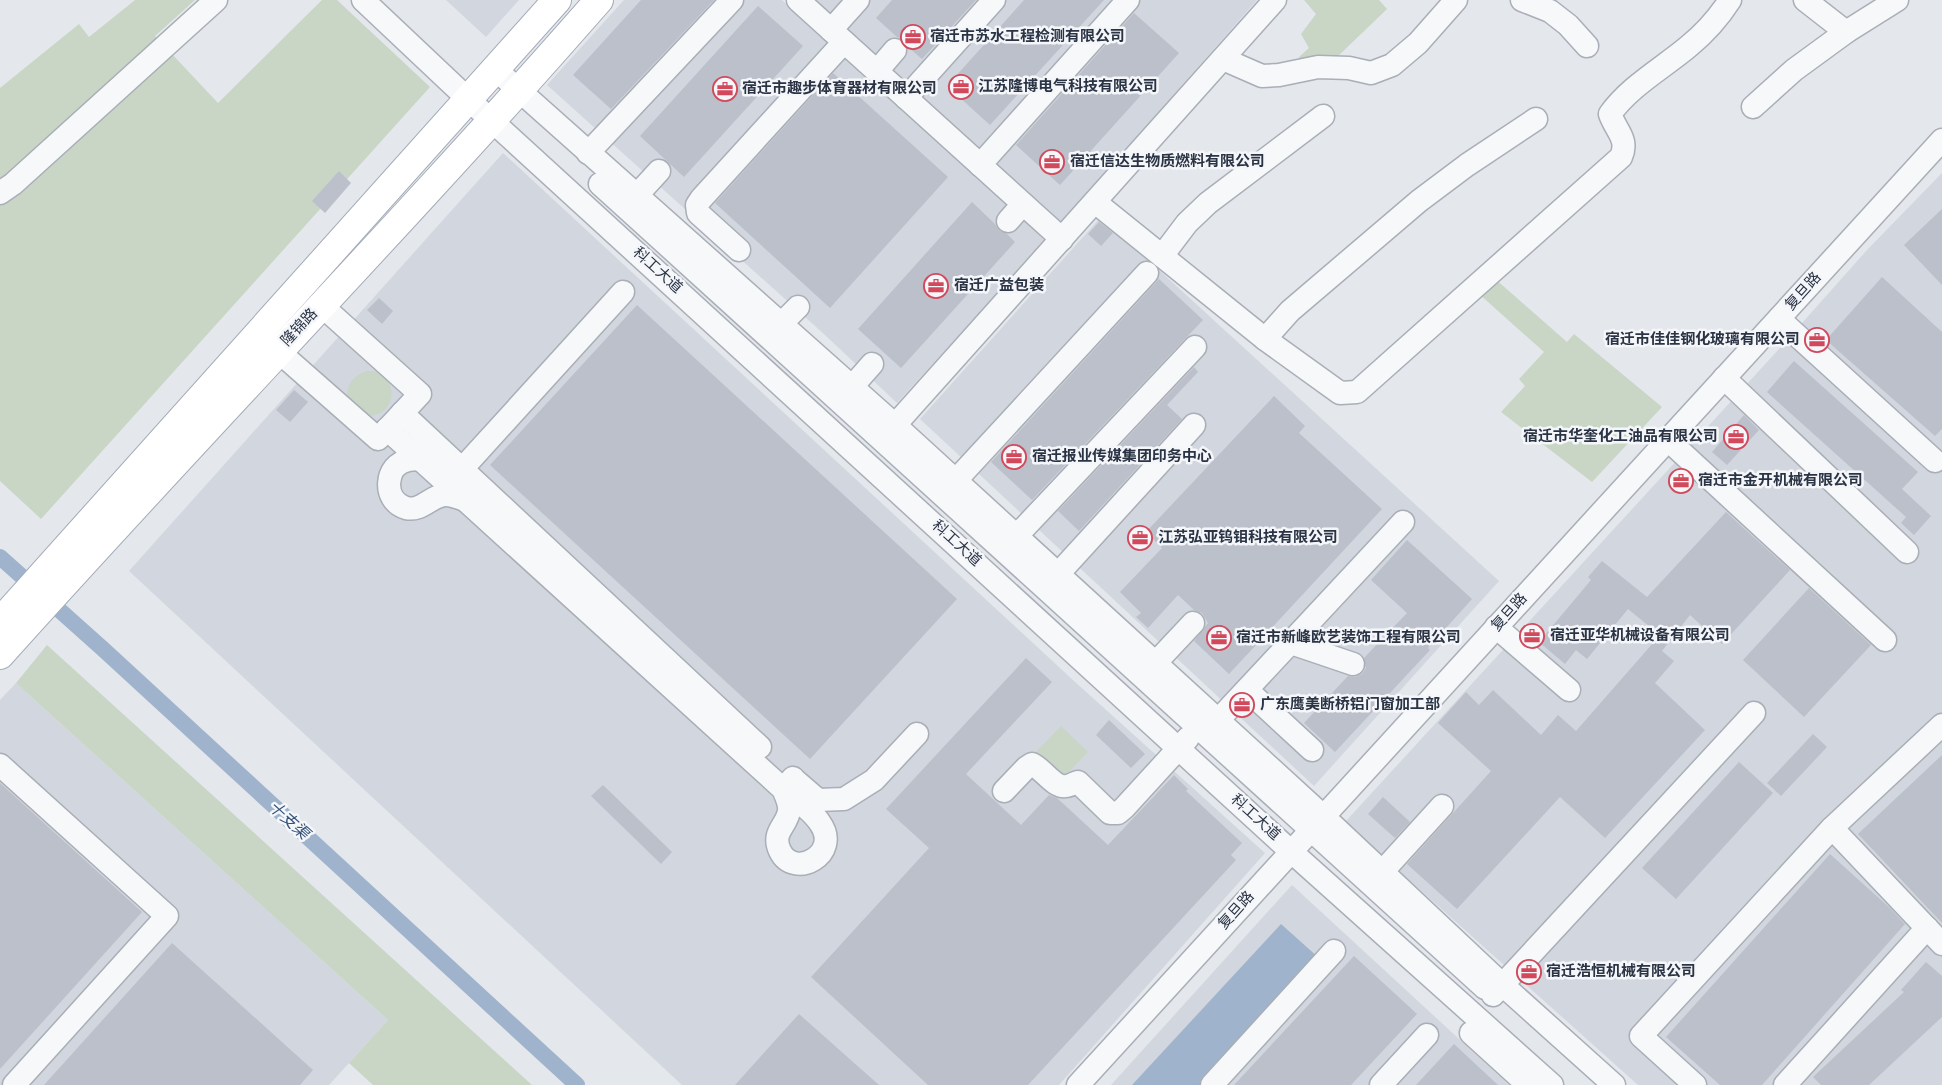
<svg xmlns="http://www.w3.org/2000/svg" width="1942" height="1085" viewBox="0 0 1942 1085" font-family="Overpass,'Noto Sans SC',sans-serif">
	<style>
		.built { fill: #d2d6de }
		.green { fill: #c9d6c5 }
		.water { fill: #9fb4cc }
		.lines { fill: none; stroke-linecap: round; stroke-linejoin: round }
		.canal { stroke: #9fb4cc; stroke-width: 16 }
		.building { fill: #bbc0ca }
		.minor-casing { stroke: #a9aeb7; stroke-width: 25 }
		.major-casing { stroke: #a3abb8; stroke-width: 30 }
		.minor { stroke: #f7f8fa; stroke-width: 22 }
		.major { stroke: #fff; stroke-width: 28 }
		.labels { text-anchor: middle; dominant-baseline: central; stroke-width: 5; stroke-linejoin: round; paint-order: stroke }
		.poi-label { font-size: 15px; font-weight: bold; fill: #2b3445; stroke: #f4f6f9; text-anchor: start }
		.street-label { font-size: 15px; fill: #2b3445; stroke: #f4f6f9 }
		.water-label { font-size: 16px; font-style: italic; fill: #34527a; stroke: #f4f6f9 }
	</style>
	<rect width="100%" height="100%" fill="#e4e7ec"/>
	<g class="built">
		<polygon points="446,0 519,0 486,37"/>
		<polygon points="624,0 782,0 1046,240 897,403 825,335 547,85"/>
		<polygon points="813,0 1257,0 1061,223"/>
		<polygon points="503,153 1074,681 1265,853 1059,1085 682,1085 129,571"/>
		<polygon points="1942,173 1942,1085 1638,1085 1350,827 1346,821 1779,349 1867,250"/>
		<polygon points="1101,217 1499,581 1314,786 920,419"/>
		<polygon points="16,683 388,1020 329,1085 0,1085 0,700"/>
		<polygon points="1292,885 1509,1085 1111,1085"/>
	</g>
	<g class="green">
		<polygon points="135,0 195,0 155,36 218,103 322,0 337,0 430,87 41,519 0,481 0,88 79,24 89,37"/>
		<polygon points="1304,0 1379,0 1387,9 1336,58 1302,66 1299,57 1309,48 1301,34 1316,14"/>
		<polygon points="1494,278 1567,342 1574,334 1662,407 1592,482 1501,412 1525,386 1519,379 1544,352 1478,293"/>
		<path d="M 367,371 L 375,371 L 388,380 C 397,399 387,417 365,416 L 347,397 C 347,383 354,375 367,371 Z"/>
		<polygon points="47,645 532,1085 373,1085 349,1063 388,1020 16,683"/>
		<polygon points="1061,726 1088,752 1063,778 1036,752"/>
	</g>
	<polygon class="water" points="1281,924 1319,958 1200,1085 1132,1085"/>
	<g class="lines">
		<polyline class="canal" points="0,557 103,649 577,1085"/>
	</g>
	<g class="building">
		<polygon points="641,0 714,0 611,109 573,75"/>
		<polygon points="892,0 976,0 922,59 908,47 904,40 897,37 876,18"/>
		<polygon points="1024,0 1104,0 990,125 947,86"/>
		<polygon points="758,6 803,46 684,177 640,136"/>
		<polygon points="1134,13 1179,53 1060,185 1016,145"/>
		<polygon points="833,73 948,177 830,308 715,203"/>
		<polygon points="339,171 351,183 325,213 312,201"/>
		<polygon points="972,202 995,224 999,230 1007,234 1015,242 901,368 858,329"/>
		<polygon points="1942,209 1942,285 1904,245"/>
		<polygon points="1099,222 1113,233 1101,246 1088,234"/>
		<polygon points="1882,277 1942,332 1942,429 1935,436 1826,340"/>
		<polygon points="1159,279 1203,320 1032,500 991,462"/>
		<polygon points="379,298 393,311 382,324 367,310"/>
		<polygon points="637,305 957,599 810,759 490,465"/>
		<polygon points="1794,361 1918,472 1902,489 1931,516 1914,535 1901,523 1906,517 1767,392"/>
		<polygon points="1194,367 1198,372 1167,405 1182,419 1079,531 1058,511"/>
		<polygon points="294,390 308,402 290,422 276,410"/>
		<polygon points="1274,396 1305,426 1299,433 1382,509 1229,674 1194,641 1208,623 1202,613 1194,610 1178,595 1148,628 1136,617 1141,613 1120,592 1162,548 1146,532"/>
		<polygon points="1744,415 1759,430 1727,465 1712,452"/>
		<polygon points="1726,512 1790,570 1722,644 1690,615 1662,651 1674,661 1655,683 1705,730 1605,838 1560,797 1457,909 1407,864 1491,771 1438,723 1466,692 1479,705 1493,690 1541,735 1558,715 1576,731 1660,635 1628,609 1587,659 1576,650 1565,664 1539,642 1591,580 1588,577 1602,561 1647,597"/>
		<polygon points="1407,540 1472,599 1428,648 1430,650 1335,752 1304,723 1348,676 1355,677 1362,674 1366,668 1364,658 1407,613 1371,580"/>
		<polygon points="1809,588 1871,645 1804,717 1743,660"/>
		<polygon points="1026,658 1052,682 966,774 1021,825 1049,795 1057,798 1108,845 1174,775 1188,789 1186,791 1242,843 1231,855 1236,860 1028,1085 928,1085 811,977 929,848 886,809"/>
		<polygon points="1109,720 1145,754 1131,768 1096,735"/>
		<polygon points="1813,734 1827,747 1781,796 1767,783"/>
		<polygon points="1942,755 1942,923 1858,834"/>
		<polygon points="1739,762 1773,793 1676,899 1642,868"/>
		<polygon points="0,783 142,912 0,1069"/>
		<polygon points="603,785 672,852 661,864 591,796"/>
		<polygon points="1383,797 1410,822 1395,838 1368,814"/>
		<polygon points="1830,854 1891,909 1905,924 1762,1085 1720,1085 1666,1037"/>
		<polygon points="172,943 313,1070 300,1085 44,1085"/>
		<polygon points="1354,956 1417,1014 1351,1085 1234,1085"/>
		<polygon points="1926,962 1942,976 1942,1017 1869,1085 1821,1085 1813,1077 1904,992 1901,990"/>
		<polygon points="799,1014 879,1085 735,1085"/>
		<polygon points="1454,1044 1498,1085 1416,1085"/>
	</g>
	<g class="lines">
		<defs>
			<g id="minor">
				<polyline points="363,0 468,99 1285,846 1552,1085"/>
				<polyline points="798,0 1062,239"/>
				<polyline points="1522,0 1550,11 1568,25 1587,46"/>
				<polyline points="1805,0 1846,32 1897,0"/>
				<polyline points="831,30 858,0"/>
				<polyline points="1223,59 1262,76 1279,75 1318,67 1349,68 1371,73 1392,65 1418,43 1456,0"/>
				<polyline points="495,69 895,425 1323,816 1506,988 1614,1085"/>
				<polyline points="877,71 895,50"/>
				<polyline points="906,98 994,0"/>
				<polyline points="1753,107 1794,70 1846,32"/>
				<polyline points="588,153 732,0"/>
				<polyline points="980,165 1128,0"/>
				<polyline points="600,184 1485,988"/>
				<polyline points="0,193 13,184 216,0"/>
				<path d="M 1095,202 L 1265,339 L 1340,393 L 1357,392 L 1621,157 C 1629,139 1616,131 1610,114 C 1630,86 1663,68 1689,46 C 1705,33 1719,17 1730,0"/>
				<polyline points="626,207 659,171"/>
				<polyline points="1008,221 1023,204"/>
				<polyline points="739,250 698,213 697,205 701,199 844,42"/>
				<polyline points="1162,256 1187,223 1208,203 1323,116"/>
				<polyline points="1779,319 1935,461"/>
				<polyline points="781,324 798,307"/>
				<polyline points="1265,339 1290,311 1419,201 1467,165 1536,119"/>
				<polyline points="278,351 378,439 420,394 321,305"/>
				<polyline points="1724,378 1907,552"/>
				<polyline points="843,397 872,364"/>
				<polyline points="402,413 760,747"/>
				<polyline points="895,425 1275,0"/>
				<path d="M 387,429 L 783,789 C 795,799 812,810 820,823 C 842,854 794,880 780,851 C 771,832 787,826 789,811 C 790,804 786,796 783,789 L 793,778"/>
				<polyline points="1668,440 1885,640"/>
				<polyline points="946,491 1147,273"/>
				<path d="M 466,498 L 465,500 C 459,498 452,495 446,495 C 431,495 422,512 406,508 C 382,501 384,464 409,460 C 426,457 445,465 462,469 L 623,292"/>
				<polyline points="1007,546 1195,347"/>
				<polyline points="1048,585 1194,425"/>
				<polyline points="1496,627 1569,690"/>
				<polyline points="1291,643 1353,664"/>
				<polyline points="1146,673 1193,623"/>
				<polyline points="1247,690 1312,750"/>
				<polyline points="1208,731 1403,522"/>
				<polyline points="0,765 167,916 14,1085"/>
				<polyline points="796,781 818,800 844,799 874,780 917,734"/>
				<path d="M 1004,791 L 1026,768 L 1032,764 C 1043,769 1054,788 1066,786 C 1070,786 1074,783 1078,782 L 1110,813 L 1118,813 L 1124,808 L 1188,738"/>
				<polyline points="1832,828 1942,944"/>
				<polyline points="1372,883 1442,806"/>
				<polyline points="1493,995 1754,713"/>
				<polyline points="1471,1033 1528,1085"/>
				<polyline points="1078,1085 1942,140"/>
				<polyline points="1212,1085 1334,951"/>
				<polyline points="1381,1085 1427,1035"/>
				<polyline points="1695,1085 1641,1036 1832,828 1942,725"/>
				<polyline points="1785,1085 1927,928"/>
			</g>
			<g id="major">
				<polyline points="0,622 557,0"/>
				<path d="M 0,655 C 197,435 404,223 599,0"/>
			</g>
		</defs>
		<use href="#minor" class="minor-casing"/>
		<use href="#major" class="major-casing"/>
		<use href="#minor" class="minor"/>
		<use href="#major" class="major"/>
	</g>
	<defs>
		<symbol id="office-ring" viewBox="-11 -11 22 22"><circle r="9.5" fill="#f4f6f9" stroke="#d1495b" stroke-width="1.5"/><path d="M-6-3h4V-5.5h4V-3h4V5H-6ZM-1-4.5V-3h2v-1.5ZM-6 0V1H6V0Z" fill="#d1495b"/></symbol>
	</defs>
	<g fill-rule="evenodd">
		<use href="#office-ring" x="899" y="23" width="28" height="28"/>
		<use href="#office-ring" x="947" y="73" width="28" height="28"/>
		<use href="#office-ring" x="711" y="75" width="28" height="28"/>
		<use href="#office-ring" x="1038" y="148" width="28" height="28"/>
		<use href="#office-ring" x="922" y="272" width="28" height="28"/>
		<use href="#office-ring" x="1803" y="326" width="28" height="28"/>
		<use href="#office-ring" x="1722" y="423" width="28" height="28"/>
		<use href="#office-ring" x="1000" y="443" width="28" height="28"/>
		<use href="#office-ring" x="1667" y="467" width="28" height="28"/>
		<use href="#office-ring" x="1126" y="524" width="28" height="28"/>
		<use href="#office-ring" x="1518" y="622" width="28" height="28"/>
		<use href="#office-ring" x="1205" y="624" width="28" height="28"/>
		<use href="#office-ring" x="1228" y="691" width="28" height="28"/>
		<use href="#office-ring" x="1515" y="958" width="28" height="28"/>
	</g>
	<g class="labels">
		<g class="poi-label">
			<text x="930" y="37">宿迁市苏水工程检测有限公司</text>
			<text x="978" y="87">江苏隆博电气科技有限公司</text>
			<text x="742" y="89">宿迁市趣步体育器材有限公司</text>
			<text x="1070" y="162">宿迁信达生物质燃料有限公司</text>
			<text x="954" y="286">宿迁广益包装</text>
			<text x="1800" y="340" text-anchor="end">宿迁市佳佳钢化玻璃有限公司</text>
			<text x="1718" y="437" text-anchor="end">宿迁市华奎化工油品有限公司</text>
			<text x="1032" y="457">宿迁报业传媒集团印务中心</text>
			<text x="1698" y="481">宿迁市金开机械有限公司</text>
			<text x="1158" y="538">江苏弘亚钨钼科技有限公司</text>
			<text x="1550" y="636">宿迁亚华机械设备有限公司</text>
			<text x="1236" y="638">宿迁市新峰欧艺装饰工程有限公司</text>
			<text x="1260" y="705">广东鹰美断桥铝门窗加工部</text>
			<text x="1546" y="972">宿迁浩恒机械有限公司</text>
		</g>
		<g class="street-label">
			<text transform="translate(657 271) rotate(42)">科工大道</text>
			<text transform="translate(1804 292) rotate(-48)">复旦路</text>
			<text transform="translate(300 328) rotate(-47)">隆锦路</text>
			<text transform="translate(956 544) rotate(42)">科工大道</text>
			<text transform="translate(1510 613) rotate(-48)">复旦路</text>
			<text transform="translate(1255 818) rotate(42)">科工大道</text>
			<text transform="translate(1237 911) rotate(-48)">复旦路</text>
		</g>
		<g class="water-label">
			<text transform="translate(288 821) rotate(42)">十支渠</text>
		</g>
	</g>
</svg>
